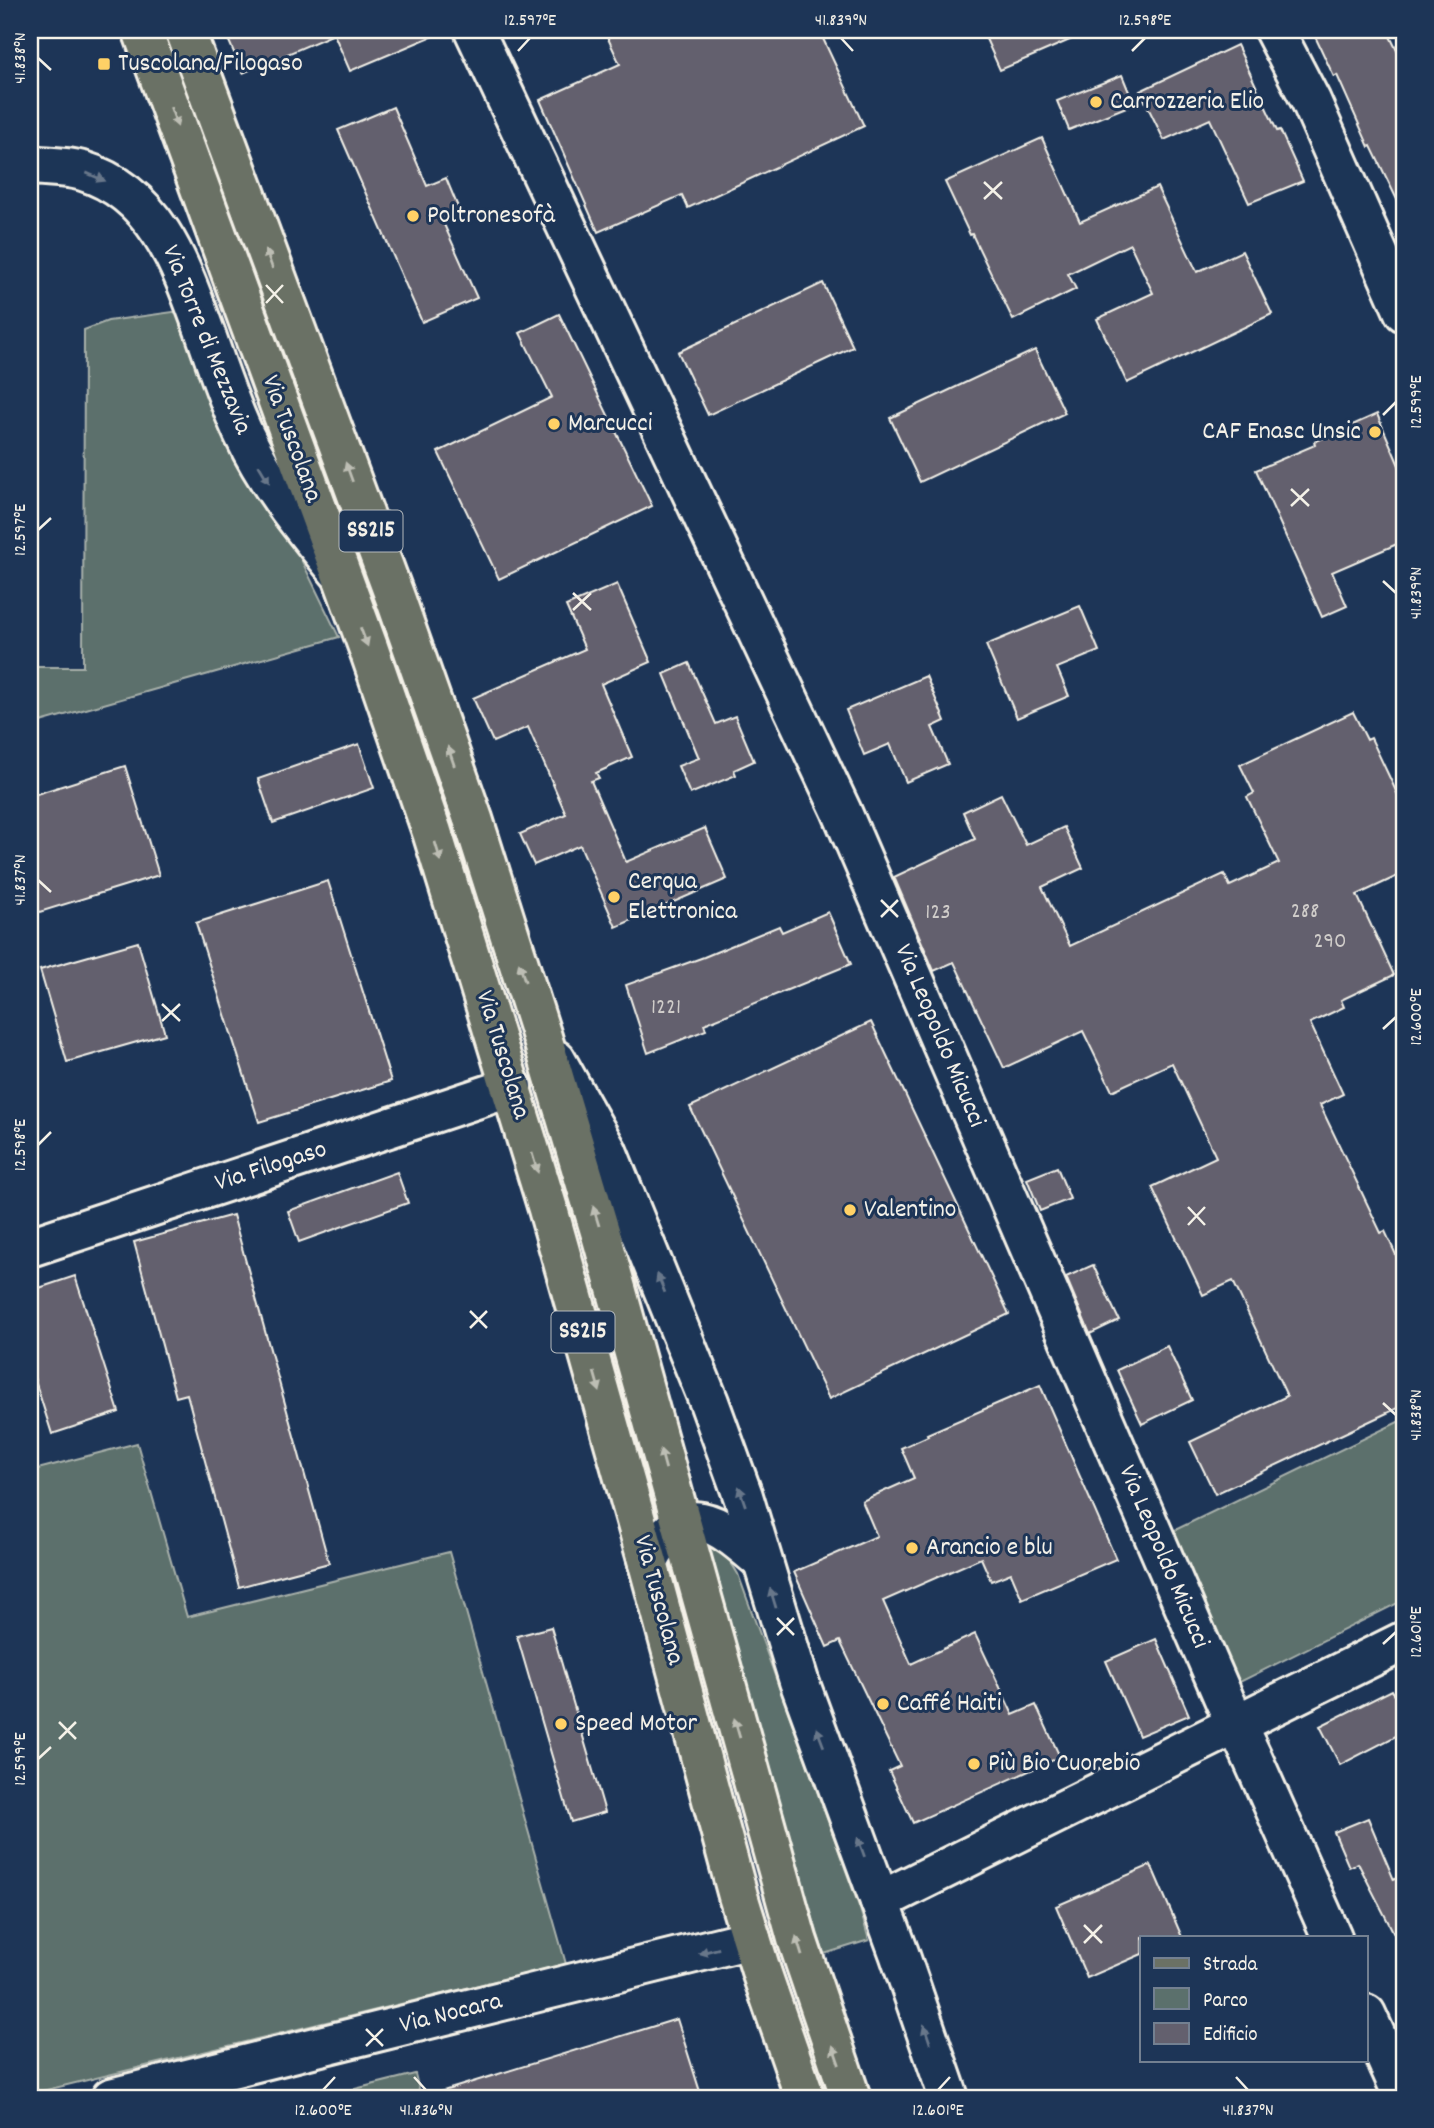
<svg xmlns="http://www.w3.org/2000/svg" width="1434" height="2128" viewBox="0 0 1434 2128" font-family="Dekko,sans-serif">
	<style>
		.green { fill: #5b706c; stroke: #a8b0aa; stroke-width: 2 }
		.building { fill: #63606e; stroke: #f4f1e8; stroke-width: 2 }
		.lines { fill: none; stroke-linecap: round; stroke-linejoin: round }
		.minor-casing { stroke: #f4f1e8; stroke-width: 44 }
		.major-casing { stroke: #f4f1e8; stroke-width: 44 }
		.minor { stroke: #1d3557; stroke-width: 38 }
		.major { stroke: #6b7165; stroke-width: 38 }
		.oneway { fill: #bdbeb4 }
		.oneway2 { fill: #68778a }
		.ticks { fill: none; stroke: #f4f1e8; stroke-width: 2.5 }
		.poi-dot { fill: #ffd166; stroke: #1d3557; stroke-width: 2.5 }
		.labels { text-anchor: middle; dominant-baseline: central; stroke-width: 6; stroke-linejoin: round; paint-order: stroke }
		.number-label { font-size: 23px; fill: #d0cdca }
		.shield { fill: #1d3557; stroke: #b4b9bc; stroke-width: 2 }
		.shield-label { font-size: 24px; font-weight: bold; fill: #f4f1e8 }
		.poi-label { font-size: 26px; fill: #f4f1e8; stroke: #1d3557; text-anchor: start }
		.street-label { font-size: 26px; fill: #f4f1e8; stroke: #1d3557 }
		.neatline { fill: none; stroke: #f4f1e8; stroke-width: 2.5 }
		.ticks-label { font-size: 18px; text-anchor: middle; fill: #f4f1e8 }
	</style>
	<rect width="100%" height="100%" fill="#1d3557"/>
	<filter id="ink" filterUnits="userSpaceOnUse"><feTurbulence type="fractalNoise" baseFrequency=".0143" numOctaves="2"/><feDisplacementMap in="SourceGraphic" scale="14" xChannelSelector="R" yChannelSelector="G"/><feConvolveMatrix kernelMatrix="1 2 1 2 8 2 1 2 1" color-interpolation-filters="sRGB"/></filter>
	<g filter="url(#ink)">
		<g class="green">
			<polygon points="180,311 339,637 30,725 30,667 83,667 84,330 108,321"/>
			<polygon points="1404,1419 1404,1600 1238,1683 1173,1531"/>
			<polygon points="137,1443 187,1617 449,1552 566,1964 30,2094 30,1471"/>
			<path d="M 704,1543 C 722,1549 729,1558 738,1574 L 860,1909 L 869,1940 L 824,1954 L 765,1764 Z"/>
			<polygon points="415,2074 421,2098 319,2098"/>
		</g>
		<g class="building">
			<polygon points="224,30 447,30 350,71 334,34 243,73"/>
			<polygon points="604,30 819,30 864,126 688,208 682,195 598,232 540,100 620,64"/>
			<polygon points="982,30 1093,30 1000,70"/>
			<polygon points="1312,30 1387,30 1404,65 1404,214 1371,146 1369,147 1337,75 1334,77"/>
			<polygon points="1237,45 1277,131 1280,130 1303,181 1249,203 1210,119 1164,140 1140,91"/>
			<polygon points="1122,75 1134,104 1069,130 1057,101"/>
			<polygon points="393,107 427,186 446,178 460,212 442,220 477,298 422,322 338,130"/>
			<polygon points="1042,138 1080,222 1157,187 1197,272 1242,251 1272,314 1127,383 1097,319 1153,293 1130,244 1068,274 1076,289 1013,320 972,234 970,235 945,182"/>
			<polygon points="823,283 853,347 708,415 678,352"/>
			<polygon points="559,314 652,506 499,579 438,452 552,397 520,333"/>
			<polygon points="1035,350 1065,413 920,482 890,418"/>
			<polygon points="1377,414 1404,477 1404,541 1332,572 1347,606 1322,617 1256,470 1315,445 1314,442"/>
			<polygon points="617,584 651,662 601,684 632,757 596,773 599,778 591,781 626,862 705,828 727,879 616,927 580,845 534,865 520,834 566,814 528,727 493,742 473,698 585,649 566,606"/>
			<polygon points="1080,606 1099,651 1057,668 1069,696 1017,718 986,645"/>
			<polygon points="689,663 716,724 735,716 754,761 734,770 736,775 690,794 678,766 699,758 664,674"/>
			<polygon points="926,676 945,721 932,727 948,764 906,782 890,744 864,755 846,710"/>
			<polygon points="1353,712 1367,740 1371,738 1404,808 1404,873 1357,895 1394,975 1341,1000 1344,1007 1310,1023 1343,1094 1320,1105 1381,1233 1385,1231 1404,1272 1404,1405 1215,1494 1190,1442 1287,1396 1233,1281 1203,1295 1152,1187 1216,1157 1172,1063 1112,1091 1083,1031 1004,1068 954,962 934,971 894,877 975,839 963,812 1001,794 1026,845 1064,827 1083,868 1042,887 1070,946 1224,874 1230,886 1279,863 1247,797 1254,793 1240,765"/>
			<polygon points="359,744 374,788 273,823 258,779"/>
			<polygon points="125,766 159,875 30,915 30,796"/>
			<polygon points="328,881 391,1081 259,1122 196,923"/>
			<polygon points="828,912 851,964 704,1024 706,1030 648,1053 626,985 704,957 779,926 782,932"/>
			<polygon points="138,942 165,1034 67,1062 40,970"/>
			<polygon points="871,1022 1009,1314 829,1399 690,1107"/>
			<polygon points="1057,1167 1070,1199 1040,1211 1027,1179"/>
			<polygon points="397,1172 408,1203 299,1242 288,1211"/>
			<polygon points="233,1215 329,1563 239,1587 187,1394 176,1397 134,1242"/>
			<polygon points="1093,1265 1119,1320 1090,1334 1066,1277"/>
			<polygon points="75,1276 119,1412 52,1434 30,1365 30,1291"/>
			<polygon points="1167,1346 1192,1400 1142,1424 1117,1370"/>
			<polygon points="1040,1385 1116,1559 1022,1599 1011,1573 991,1581 981,1558 883,1601 911,1664 975,1634 1013,1715 1036,1705 1060,1757 913,1823 889,1771 900,1766 840,1641 827,1647 794,1572 877,1536 862,1501 914,1478 901,1448 928,1436 927,1434"/>
			<polygon points="551,1627 605,1812 571,1822 517,1636"/>
			<polygon points="1156,1639 1189,1715 1139,1736 1106,1661"/>
			<polygon points="1392,1690 1404,1714 1404,1732 1340,1765 1320,1726"/>
			<polygon points="1368,1818 1394,1880 1404,1875 1404,1953 1358,1863 1349,1867 1334,1832"/>
			<polygon points="1151,1865 1182,1937 1142,1937 1142,1954 1087,1978 1056,1906"/>
			<polygon points="677,2019 702,2098 441,2098 440,2092"/>
		</g>
		<g class="lines">
			<defs>
				<g id="minor">
					<polyline points="474,30 841,810 1225,1701 1251,1755 1332,1937"/>
					<polyline points="1274,30 1311,101 1404,312"/>
					<path d="M 30,165 C 47,167 66,166 83,171 C 158,194 182,269 206,335 C 218,369 229,403 244,435 C 268,486 303,528 338,571"/>
					<polyline points="556,1060 607,1151 709,1402 743,1496 799,1681 899,1953 949,2098"/>
					<polyline points="30,1247 512,1087"/>
					<path d="M 648,1563 C 683,1494 718,1523 762,1561"/>
					<polyline points="880,1901 1404,1641"/>
					<polyline points="1366,2014 1404,2098"/>
					<polyline points="111,2098 751,1939"/>
				</g>
				<g id="major">
					<polyline points="142,30 368,647 432,832 548,1209 648,1563 738,1896 762,1974 805,2098"/>
					<polyline points="185,30 396,600 473,819 542,1037 602,1238 797,1939 851,2098"/>
				</g>
			</defs>
			<use href="#minor" class="minor-casing"/>
			<use href="#major" class="major-casing"/>
			<use href="#minor" class="minor"/>
			<use href="#major" class="major"/>
		</g>
		<defs><path id="oneway-solid" d="M-6-.8H1V-3.2L6.5 0L1 3.2V.8H-6Z" transform="scale(1.75)"/></defs>
		<g class="oneway">
			<use href="#oneway-solid" transform="translate(174 117) rotate(70)"/>
			<use href="#oneway-solid" transform="translate(269 259) rotate(-110)"/>
			<use href="#oneway-solid" transform="translate(349 472) rotate(-110)"/>
			<use href="#oneway-solid" transform="translate(364 637) rotate(69)"/>
			<use href="#oneway-solid" transform="translate(451 756) rotate(-109)"/>
			<use href="#oneway-solid" transform="translate(438 852) rotate(73)"/>
			<use href="#oneway-solid" transform="translate(522 972) rotate(-108)"/>
			<use href="#oneway-solid" transform="translate(535 1163) rotate(73)"/>
			<use href="#oneway-solid" transform="translate(596 1216) rotate(-107)"/>
			<use href="#oneway-solid" transform="translate(597 1382) rotate(74)"/>
			<use href="#oneway-solid" transform="translate(663 1459) rotate(-105)"/>
			<use href="#oneway-solid" transform="translate(737 1728) rotate(-106)"/>
			<use href="#oneway-solid" transform="translate(799 1946) rotate(-107)"/>
			<use href="#oneway-solid" transform="translate(836 2055) rotate(-109)"/>
		</g>
		<g class="oneway2">
			<use href="#oneway-solid" transform="translate(96 177) rotate(23)"/>
			<use href="#oneway-solid" transform="translate(264 474) rotate(59)"/>
			<use href="#oneway-solid" transform="translate(661 1283) rotate(-112)"/>
			<use href="#oneway-solid" transform="translate(742 1496) rotate(-109)"/>
			<use href="#oneway-solid" transform="translate(773 1598) rotate(-107)"/>
			<use href="#oneway-solid" transform="translate(820 1737) rotate(-111)"/>
			<use href="#oneway-solid" transform="translate(861 1847) rotate(-110)"/>
			<use href="#oneway-solid" transform="translate(709 1951) rotate(166)"/>
			<use href="#oneway-solid" transform="translate(927 2034) rotate(-109)"/>
		</g>
	</g>
	<path class="ticks" d="M 841,38 L 853,51M 518,51 L 530,38M 1132,51 L 1145,38M 38,58 L 51,70M 984,182 L 1002,199M 984,199 L 1002,182M 266,285 L 283,303M 266,303 L 283,285M 1383,415 L 1396,402M 1291,489 L 1309,506M 1291,506 L 1309,489M 38,530 L 51,518M 1383,581 L 1396,593M 573,593 L 591,610M 573,610 L 591,593M 38,880 L 51,892M 881,900 L 898,917M 881,917 L 898,900M 162,1004 L 180,1021M 162,1021 L 180,1004M 1383,1029 L 1396,1017M 38,1145 L 51,1132M 1188,1207 L 1205,1225M 1188,1225 L 1205,1207M 470,1311 L 487,1328M 470,1328 L 487,1311M 1383,1403 L 1396,1415M 777,1618 L 794,1635M 777,1635 L 794,1618M 1383,1644 L 1396,1632M 59,1722 L 76,1739M 59,1739 L 76,1722M 38,1759 L 51,1747M 1084,1925 L 1102,1943M 1084,1943 L 1102,1925M 366,2029 L 383,2046M 366,2046 L 383,2029M 414,2077 L 426,2090M 1236,2077 L 1248,2090M 323,2090 L 335,2077M 938,2090 L 950,2077"/>
	<g class="poi-dot">
		<rect x="97" y="57" width="14" height="14" rx="3.5"/>
		<circle cx="1096" cy="102" r="7"/>
		<circle cx="413" cy="216" r="7"/>
		<circle cx="554" cy="424" r="7"/>
		<circle cx="1375" cy="432" r="7"/>
		<circle cx="614" cy="897" r="7"/>
		<circle cx="850" cy="1210" r="7"/>
		<circle cx="912" cy="1548" r="7"/>
		<circle cx="883" cy="1704" r="7"/>
		<circle cx="561" cy="1724" r="7"/>
		<circle cx="974" cy="1764" r="7"/>
	</g>
	<g class="labels">
		<g class="number-label">
			<text x="1305" y="912">288</text>
			<text x="938" y="913">123</text>
			<text x="1330" y="942">290</text>
			<text x="666" y="1008">1221</text>
		</g>
		<g class="shield">
			<rect x="339.5" y="510.5" width="63" height="41" rx="5"/>
			<rect x="551.5" y="1311.5" width="63" height="41" rx="5"/>
		</g>
		<g class="shield-label">
			<text x="371" y="531">SS215</text>
			<text x="583" y="1332">SS215</text>
		</g>
		<g class="poi-label">
			<text x="118" y="64">Tuscolana/Filogaso</text>
			<text x="1110" y="102">Carrozzeria Elio</text>
			<text x="427" y="216">Poltronesofà</text>
			<text x="568" y="424">Marcucci</text>
			<text x="1361" y="432" text-anchor="end">CAF Enasc Unsic</text>
			<text x="628" y="882">Cerqua<tspan x="628" dy="30">Elettronica</tspan></text>
			<text x="864" y="1210">Valentino</text>
			<text x="926" y="1548">Arancio e blu</text>
			<text x="897" y="1704">Caffé Haiti</text>
			<text x="575" y="1724">Speed Motor</text>
			<text x="988" y="1764">Più Bio Cuorebio</text>
		</g>
		<g class="street-label">
			<text transform="translate(206 340) rotate(68)">Via Torre di Mezzavia</text>
			<text transform="translate(291 439) rotate(70)">Via Tuscolana</text>
			<text transform="translate(939 1036) rotate(67)">Via Leopoldo Micucci</text>
			<text transform="translate(502 1055) rotate(73)">Via Tuscolana</text>
			<text transform="translate(271 1167) rotate(-18)">Via Filogaso</text>
			<text transform="translate(1163 1557) rotate(67)">Via Leopoldo Micucci</text>
			<text transform="translate(658 1600) rotate(75)">Via Tuscolana</text>
			<text transform="translate(451 2014) rotate(-14)">Via Nocara</text>
		</g>
	</g>
	<rect width="1434" height="2128" fill="none" stroke="#1d3557" stroke-width="77"/>
	<rect x="1140" y="1936" width="228" height="126" fill="#1d3557" stroke="#738091" stroke-width="2"/>
	<rect x="1154" y="1958" width="35" height="10" fill="#6b7165" stroke="#738091" stroke-width="2"/>
	<text x="1203" y="1970" font-size="21" fill="#f4f1e8">Strada</text>
	<rect x="1154" y="1988" width="35" height="21" fill="#5b706c" stroke="#738091" stroke-width="2"/>
	<text x="1203" y="2006" font-size="21" fill="#f4f1e8">Parco</text>
	<rect x="1154" y="2023" width="35" height="21" fill="#63606e" stroke="#738091" stroke-width="2"/>
	<text x="1203" y="2040" font-size="21" fill="#f4f1e8">Edificio</text>
	<rect x="38" y="38" width="1358" height="2052" class="neatline"/>
	<g class="ticks-label">
		<text x="530" y="25">12.597°E</text>
		<text x="841" y="25">41.839°N</text>
		<text x="1145" y="25">12.598°E</text>
		<text transform="translate(19 58) rotate(-90)" y="6">41.838°N</text>
		<text transform="translate(1415 402) rotate(-90)" y="6">12.599°E</text>
		<text transform="translate(19 530) rotate(-90)" y="6">12.597°E</text>
		<text transform="translate(1415 593) rotate(-90)" y="6">41.839°N</text>
		<text transform="translate(19 880) rotate(-90)" y="6">41.837°N</text>
		<text transform="translate(1415 1017) rotate(-90)" y="6">12.600°E</text>
		<text transform="translate(19 1145) rotate(-90)" y="6">12.598°E</text>
		<text transform="translate(1415 1415) rotate(-90)" y="6">41.838°N</text>
		<text transform="translate(1415 1632) rotate(-90)" y="6">12.601°E</text>
		<text transform="translate(19 1759) rotate(-90)" y="6">12.599°E</text>
		<text x="323" y="2115">12.600°E</text>
		<text x="426" y="2115">41.836°N</text>
		<text x="938" y="2115">12.601°E</text>
		<text x="1248" y="2115">41.837°N</text>
	</g>
</svg>
